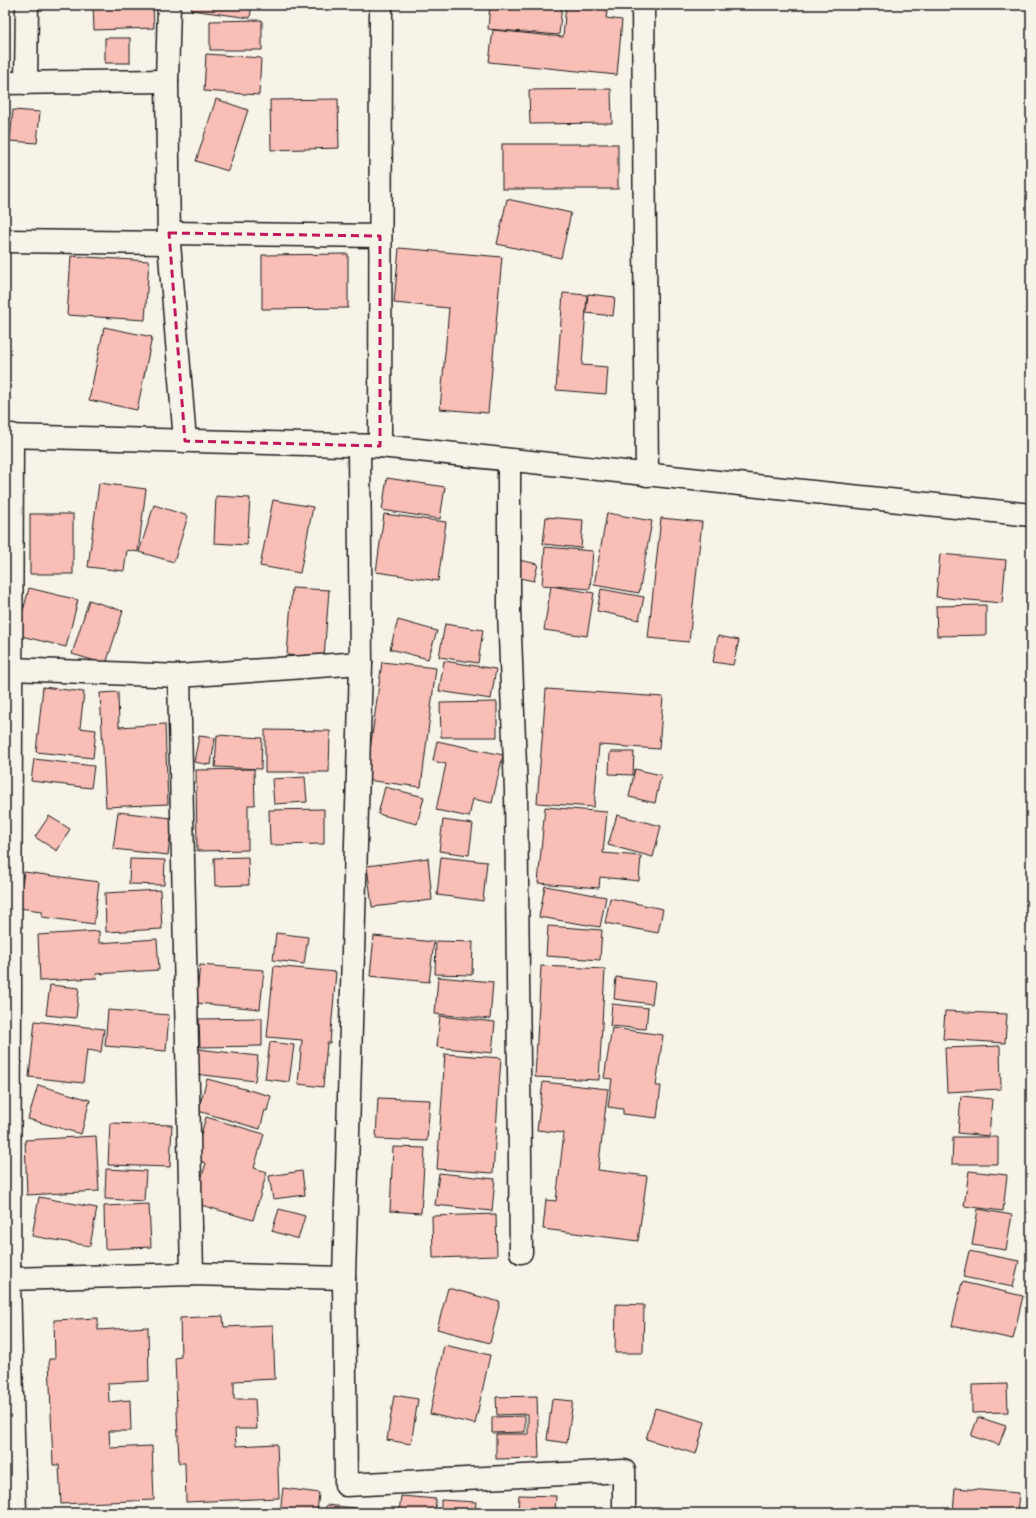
<svg xmlns="http://www.w3.org/2000/svg" width="1036" height="1518" viewBox="0 0 1036 1518" font-family="Mynerve,sans-serif">
	<style>
		.building { fill: #f9beb6; stroke: #1c1c1c }
		.lines { fill: none; stroke-linecap: round; stroke-linejoin: round }
		.minor-casing { stroke: #1c1c1c; stroke-width: 25 }
		.tertiary-casing { stroke: #1c1c1c; stroke-width: 25 }
		.minor { stroke: #f7f3e8; stroke-width: 22 }
		.tertiary { stroke: #f7f3e8; stroke-width: 22 }
		.marked { fill: none; stroke: #c2185b; stroke-width: 3; stroke-dasharray: 8 5; stroke-linejoin: round }
	</style>
	<rect width="100%" height="100%" fill="#f7f3e8"/>
	<filter id="ink" filterUnits="userSpaceOnUse"><feTurbulence type="fractalNoise" baseFrequency=".025" numOctaves="2"/><feDisplacementMap in="SourceGraphic" scale="8" xChannelSelector="R" yChannelSelector="G"/><feConvolveMatrix kernelMatrix="1 2 1 2 8 2 1 2 1" color-interpolation-filters="sRGB"/></filter>
	<g filter="url(#ink)">
		<g class="building">
			<polygon points="93,5 153,5 154,28 94,30"/>
			<polygon points="192,5 252,5 250,18 191,10"/>
			<polygon points="490,5 562,5 559,35 488,29"/>
			<polygon points="566,5 608,5 606,18 622,20 617,75 489,62 493,30 563,37"/>
			<polygon points="262,20 262,50 210,50 210,21"/>
			<rect x="105" y="38" width="25" height="25"/>
			<polygon points="206,54 261,58 259,95 204,91"/>
			<polygon points="611,89 612,123 530,124 529,90"/>
			<polygon points="216,99 248,110 228,171 196,161"/>
			<polygon points="338,99 339,148 271,150 270,100"/>
			<polygon points="13,110 40,112 37,143 10,141"/>
			<rect x="502" y="144" width="116" height="45"/>
			<polygon points="507,199 571,213 561,258 497,244"/>
			<polygon points="399,248 502,257 488,413 440,409 449,308 394,303"/>
			<polygon points="348,254 348,308 262,309 262,255"/>
			<polygon points="71,256 149,261 145,320 67,315"/>
			<polygon points="563,293 587,295 582,365 608,367 606,394 556,390"/>
			<polygon points="588,294 615,297 613,316 586,313"/>
			<polygon points="104,327 152,337 137,410 89,400"/>
			<polygon points="387,478 445,487 440,519 382,510"/>
			<polygon points="99,483 146,489 138,552 127,550 124,571 88,567"/>
			<polygon points="216,496 250,498 247,545 214,543"/>
			<polygon points="273,500 313,507 300,573 260,566"/>
			<polygon points="154,505 188,516 174,562 139,552"/>
			<polygon points="607,513 652,521 639,593 594,585"/>
			<rect x="30" y="514" width="43" height="60"/>
			<polygon points="384,514 446,522 438,581 376,572"/>
			<polygon points="546,517 583,520 581,548 543,544"/>
			<polygon points="661,518 702,522 689,642 648,638"/>
			<polygon points="545,547 593,551 590,589 542,585"/>
			<polygon points="940,554 1006,560 1002,603 936,597"/>
			<polygon points="519,560 538,564 534,581 515,577"/>
			<polygon points="551,586 594,593 587,636 544,630"/>
			<polygon points="29,588 78,600 66,647 17,635"/>
			<polygon points="292,588 329,590 324,658 287,655"/>
			<polygon points="601,589 644,597 639,620 597,611"/>
			<polygon points="89,600 123,611 106,664 72,654"/>
			<polygon points="986,605 986,635 937,636 936,606"/>
			<polygon points="398,620 437,631 428,659 390,649"/>
			<polygon points="445,624 483,630 478,663 439,657"/>
			<polygon points="718,636 739,640 733,665 713,662"/>
			<polygon points="444,661 496,669 491,699 439,691"/>
			<polygon points="382,662 436,668 421,787 366,780"/>
			<polygon points="43,687 84,692 80,728 96,730 93,758 36,752"/>
			<polygon points="546,689 663,697 659,749 599,745 594,807 537,803"/>
			<polygon points="118,692 119,727 165,724 168,804 106,807 100,693"/>
			<polygon points="497,702 497,737 441,737 440,703"/>
			<polygon points="265,730 330,731 329,772 265,772"/>
			<polygon points="217,735 262,738 261,769 215,767"/>
			<polygon points="199,736 215,738 211,765 194,762"/>
			<polygon points="437,741 503,755 492,803 473,799 469,817 436,810 446,764 433,761"/>
			<polygon points="610,752 634,752 633,775 609,774"/>
			<polygon points="34,759 94,766 91,788 31,781"/>
			<polygon points="254,769 255,805 248,805 248,850 197,851 196,770"/>
			<polygon points="635,769 661,775 655,803 629,797"/>
			<polygon points="305,777 307,802 274,804 272,779"/>
			<polygon points="385,787 424,797 417,824 378,814"/>
			<polygon points="545,807 607,812 603,853 641,856 639,881 600,877 599,888 538,883"/>
			<polygon points="324,809 324,844 270,845 269,810"/>
			<polygon points="118,812 172,818 168,855 113,849"/>
			<polygon points="617,815 661,826 653,857 608,845"/>
			<polygon points="49,816 70,829 57,851 35,837"/>
			<polygon points="443,820 473,824 469,855 439,851"/>
			<polygon points="248,857 249,885 215,886 214,858"/>
			<polygon points="441,857 487,862 483,901 437,895"/>
			<polygon points="428,858 432,900 372,907 367,866"/>
			<polygon points="130,859 165,860 164,885 129,884"/>
			<polygon points="24,872 99,882 94,924 42,917 42,911 19,908"/>
			<polygon points="545,886 606,897 600,927 539,917"/>
			<polygon points="160,890 162,929 106,932 105,893"/>
			<polygon points="610,898 663,909 658,933 605,923"/>
			<polygon points="548,926 602,930 600,960 546,956"/>
			<polygon points="99,931 99,943 157,939 159,970 96,974 97,978 40,981 38,935"/>
			<polygon points="276,933 308,937 304,964 273,960"/>
			<polygon points="374,936 434,942 429,982 370,976"/>
			<polygon points="436,941 473,942 472,975 435,974"/>
			<polygon points="200,965 264,970 260,1009 196,1003"/>
			<polygon points="274,966 336,972 330,1043 327,1043 323,1087 298,1084 302,1040 267,1037"/>
			<polygon points="541,966 605,969 599,1080 535,1077"/>
			<polygon points="438,977 493,982 490,1019 435,1014"/>
			<polygon points="616,977 655,982 652,1004 614,999"/>
			<polygon points="50,985 79,988 76,1018 46,1015"/>
			<polygon points="612,1004 648,1008 646,1029 610,1026"/>
			<polygon points="108,1010 169,1015 166,1051 105,1046"/>
			<polygon points="945,1011 1007,1014 1005,1043 943,1039"/>
			<polygon points="440,1016 495,1022 492,1053 437,1047"/>
			<polygon points="262,1018 262,1046 200,1047 199,1019"/>
			<polygon points="35,1021 104,1029 101,1052 87,1050 83,1083 29,1077"/>
			<polygon points="612,1028 663,1035 656,1086 661,1086 657,1118 623,1114 623,1109 608,1107 612,1079 604,1078"/>
			<polygon points="270,1042 294,1045 289,1082 265,1079"/>
			<polygon points="1000,1046 1001,1089 947,1092 945,1048"/>
			<polygon points="198,1049 258,1056 255,1081 195,1074"/>
			<polygon points="445,1054 501,1058 493,1173 437,1169"/>
			<polygon points="207,1079 271,1096 267,1111 265,1110 260,1129 198,1111"/>
			<polygon points="543,1082 608,1089 598,1170 647,1176 638,1241 543,1229 546,1200 556,1201 564,1133 537,1130"/>
			<polygon points="38,1085 90,1100 81,1134 28,1119"/>
			<polygon points="961,1096 992,1099 989,1136 958,1133"/>
			<polygon points="378,1098 430,1100 427,1141 376,1139"/>
			<polygon points="206,1117 264,1134 254,1168 267,1172 253,1220 194,1203 206,1163 194,1159"/>
			<polygon points="110,1123 172,1125 170,1167 108,1165"/>
			<polygon points="96,1136 99,1191 27,1195 25,1140"/>
			<polygon points="953,1137 998,1137 998,1164 952,1164"/>
			<polygon points="393,1147 425,1148 421,1213 390,1211"/>
			<polygon points="106,1169 146,1171 144,1201 105,1199"/>
			<polygon points="302,1171 305,1195 273,1199 269,1176"/>
			<polygon points="969,1171 1007,1175 1003,1211 964,1206"/>
			<polygon points="439,1173 495,1179 492,1211 435,1205"/>
			<polygon points="39,1197 97,1208 90,1246 32,1236"/>
			<polygon points="149,1204 151,1247 105,1249 104,1206"/>
			<polygon points="279,1209 305,1216 298,1239 272,1231"/>
			<polygon points="978,1209 1012,1215 1006,1250 972,1245"/>
			<polygon points="496,1214 497,1256 433,1258 432,1216"/>
			<polygon points="969,1251 1019,1261 1013,1287 963,1277"/>
			<polygon points="962,1282 1023,1296 1013,1339 952,1326"/>
			<polygon points="448,1288 500,1302 490,1343 437,1329"/>
			<polygon points="616,1304 644,1305 643,1353 615,1353"/>
			<polygon points="223,1316 224,1327 273,1325 275,1379 234,1381 234,1399 255,1399 257,1429 235,1429 236,1446 277,1444 279,1498 186,1502 185,1463 179,1463 175,1358 181,1357 180,1318"/>
			<polygon points="98,1318 98,1330 148,1327 149,1381 108,1383 109,1402 130,1400 131,1431 109,1431 110,1448 152,1446 154,1500 61,1504 59,1465 53,1465 49,1359 55,1359 54,1320"/>
			<polygon points="444,1345 490,1355 475,1424 430,1414"/>
			<polygon points="1007,1384 1008,1412 972,1413 972,1385"/>
			<polygon points="394,1395 418,1399 411,1444 387,1440"/>
			<polygon points="537,1396 539,1458 496,1459 496,1434 528,1434 528,1414 497,1415 496,1397"/>
			<polygon points="552,1399 573,1401 567,1443 547,1440"/>
			<polygon points="655,1408 705,1422 696,1454 646,1439"/>
			<polygon points="525,1416 525,1432 492,1433 492,1417"/>
			<polygon points="978,1417 1006,1426 999,1445 971,1436"/>
			<polygon points="283,1488 319,1493 317,1513 280,1513"/>
			<polygon points="955,1488 1019,1493 1017,1513 953,1513"/>
			<polygon points="519,1495 556,1496 555,1513 518,1513"/>
			<polygon points="401,1496 436,1499 435,1513 399,1513"/>
			<polygon points="441,1500 476,1502 475,1513 441,1513"/>
			<polygon points="326,1505 395,1512 395,1513 325,1513"/>
		</g>
		<g class="lines">
			<defs>
				<g id="minor">
					<polyline points="169,5 167,81 169,243 185,441"/>
					<polyline points="643,5 647,475"/>
					<polyline points="5,83 167,81"/>
					<polyline points="26,83 27,5"/>
					<polyline points="169,233 380,236"/>
					<polyline points="5,241 169,243"/>
					<polyline points="12,435 9,1279 192,1274 344,1278"/>
					<polyline points="359,446 361,663 344,1278 346,1485 624,1471 624,1513"/>
					<polyline points="380,446 381,5"/>
					<polyline points="509,461 509,610 516,791 521,1252"/>
					<polyline points="12,669 179,676 361,663"/>
					<polyline points="179,676 192,1274"/>
					<polyline points="9,1279 15,1513"/>
				</g>
				<polyline id="tertiary" points="5,436 380,446 1031,515"/>
			</defs>
			<use href="#minor" class="minor-casing"/>
			<use href="#tertiary" class="tertiary-casing"/>
			<use href="#minor" class="minor"/>
			<use href="#tertiary" class="tertiary"/>
		</g>
	</g>
	<path class="marked" d="M 169,233 L 380,236 L 380,446 L 185,441 Z"/>
	<rect width="1036" height="1518" fill="none" stroke="#f7f3e8" stroke-width="20"/>
	<rect x="10" y="10" width="1016" height="1498" fill="none" stroke="#1c1c1c" stroke-width="1.5" filter="url(#ink)"/>
</svg>
